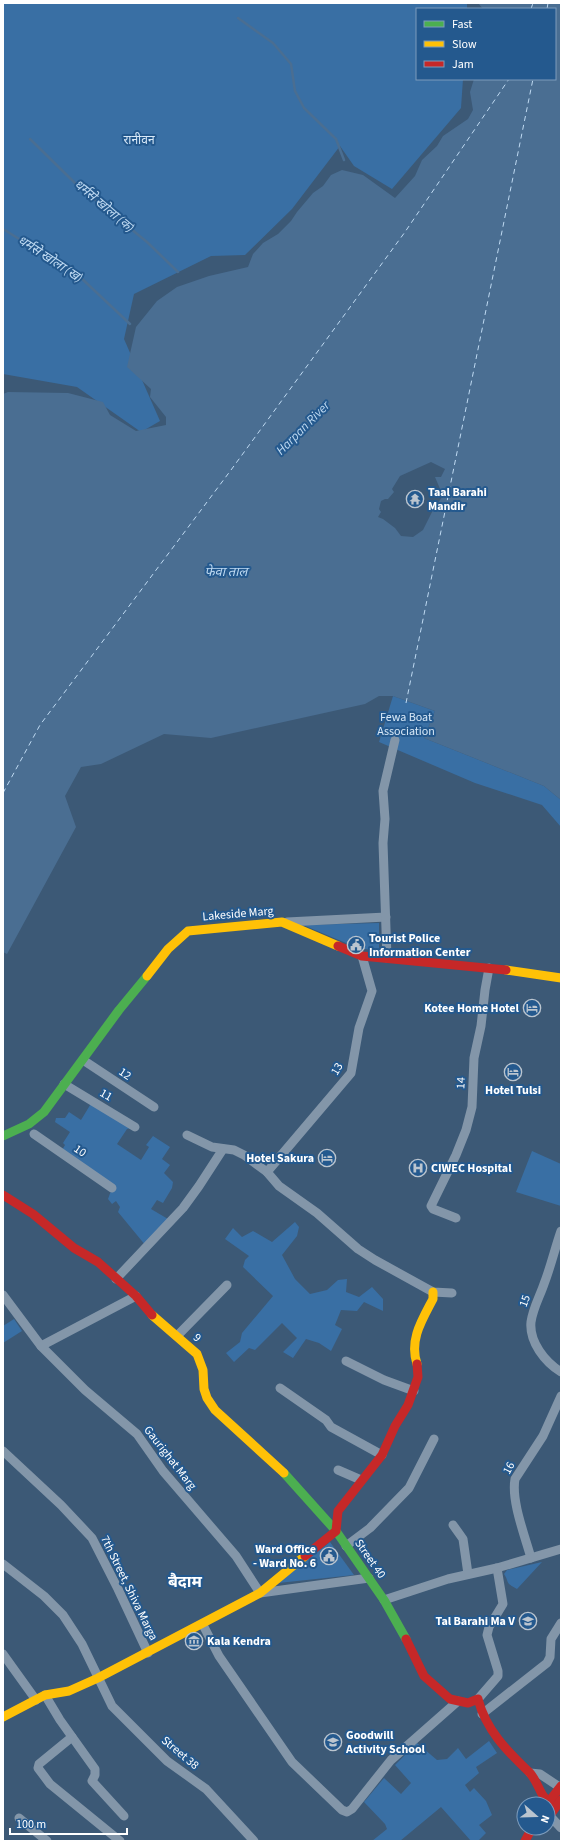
<svg xmlns="http://www.w3.org/2000/svg" width="564" height="1844" viewBox="0 0 564 1844" font-family="'Source Sans 3','Noto Sans Devanagari',sans-serif">
	<style>
		.green { fill: #396fa4 }
		.water { fill: #4a6e92; fill-rule: evenodd }
		.lines { fill: none; stroke-linecap: round; stroke-linejoin: round }
		.stream { stroke: #4a6e92; stroke-width: 2.5 }
		.ferry { stroke: #bfdaf2; stroke-width: 1; stroke-dasharray: 5 4; stroke-linecap: butt }
		.street { stroke: #8396a9; stroke-width: 9 }
		.fast { stroke: #4caf50; stroke-width: 9 }
		.slow { stroke: #ffc107; stroke-width: 9 }
		.jam { stroke: #c62828; stroke-width: 9 }
		.labels { text-anchor: middle; dominant-baseline: central; stroke-width: 4; stroke-linejoin: round; paint-order: stroke }
		.park-label { font-size: 12px; fill: #d8e9f8; stroke: #24598e }
		.poi-label { font-size: 12px; font-weight: bold; fill: #fff; stroke: #24598e; text-anchor: start }
		.street-label { font-size: 12px; fill: #fff; stroke: #24598e }
		.water-label { font-size: 13px; font-style: italic; fill: #bfdaf2; stroke: #24598e }
		.district-label { font-size: 16px; font-weight: bold; fill: #fff; stroke: #24598e }
	</style>
	<rect width="100%" height="100%" fill="#3c5976"/>
	<g class="green">
		<polygon points="3,3 467,3 467,9 417,9 417,79 463,79 461,108 392,189 354,166 340,146 292,209 245,255 211,256 134,294 124,339 160,421 141,432 77,387 3,374"/>
		<polygon points="393,696 435,711 424,738 544,786 561,800 561,827 542,805 475,783 379,742"/>
		<polygon points="379,923 379,951 358,948 303,925"/>
		<polygon points="92,1102 135,1127 127,1129 117,1144 141,1160 149,1147 146,1145 153,1136 170,1147 162,1159 170,1165 164,1173 173,1182 172,1188 163,1203 157,1200 151,1209 168,1219 146,1246 118,1212 120,1207 116,1201 112,1204 108,1199 112,1188 61,1152 65,1145 63,1143 70,1132 55,1122 56,1118 65,1118 69,1112 81,1120"/>
		<polygon points="532,1151 561,1164 561,1206 516,1192"/>
		<polygon points="295,1222 299,1227 297,1236 282,1255 295,1279 310,1294 327,1290 338,1280 347,1279 346,1292 359,1297 372,1287 383,1299 383,1311 364,1302 357,1311 341,1310 335,1325 342,1329 331,1351 319,1343 306,1339 293,1358 283,1352 297,1338 282,1323 255,1350 249,1348 234,1362 226,1353 240,1342 242,1333 273,1296 243,1267 245,1260 249,1256 225,1239 233,1228 242,1237 253,1231 272,1242"/>
		<polygon points="14,1319 22,1331 3,1343 3,1326"/>
		<polygon points="330,1542 354,1575 278,1583"/>
		<path d="M 542,1562 L 517,1589 C 504,1582 510,1583 504,1574 L 507,1570 Z"/>
		<polygon points="489,1741 497,1753 476,1767 479,1773 465,1785 470,1792 474,1788 486,1801 492,1815 479,1825 486,1833 478,1841 471,1841 441,1807 400,1841 372,1841 387,1829 385,1824 364,1802 384,1778 401,1794 411,1783 395,1765 417,1743 437,1760 447,1759 458,1748 466,1759"/>
	</g>
	<path class="water" d="M 478,3 L 561,3 L 561,800 L 544,786 L 424,738 L 435,711 L 393,696 L 379,696 L 365,704 L 211,738 L 164,734 L 101,764 L 81,767 L 65,796 L 76,827 L 7,954 L 3,952 L 3,394 L 8,392 L 68,393 L 103,402 L 110,415 L 136,431 L 166,425 L 166,417 L 150,397 L 151,389 L 127,367 L 136,327 L 157,301 L 177,287 L 209,276 L 248,267 L 253,254 L 263,243 L 278,234 L 291,221 L 297,212 L 313,193 L 323,186 L 331,175 L 342,170 L 363,175 L 395,198 L 415,176 L 422,160 L 437,146 L 443,136 L 468,119 L 473,110 L 470,92 L 474,79 L 555,79 L 555,9 L 483,9 ZM 431,462 L 445,469 L 441,477 L 435,477 L 443,496 L 434,508 L 423,530 L 413,537 L 401,536 L 395,528 L 383,519 L 378,517 L 381,512 L 379,509 L 381,501 L 385,499 L 388,499 L 394,492 L 392,489 L 400,476 Z"/>
	<g class="lines">
		<g class="stream">
			<polyline points="238,18 273,43 291,64 295,91 304,108 336,139 344,160"/>
			<polyline points="30,139 77,185 147,242 178,272"/>
			<polyline points="3,229 79,276 130,324"/>
		</g>
		<g class="ferry">
			<polyline points="531,9 533,3"/>
			<polyline points="547,9 548,3"/>
			<polyline points="406,703 533,79"/>
			<polyline points="3,793 40,725 231,470 405,232 509,79"/>
		</g>
		<g class="street">
			<polyline points="287,922 386,917"/>
			<polyline points="387,958 383,843 385,819 383,791 395,740"/>
			<polyline points="83,1060 154,1107"/>
			<polyline points="64,1084 135,1127"/>
			<polyline points="34,1134 112,1188"/>
			<polyline points="187,1135 212,1147 234,1150 244,1155 267,1172 279,1186 317,1213 358,1249 375,1260 433,1292 452,1293"/>
			<polyline points="267,1172 351,1073 359,1028 372,991 362,956"/>
			<polyline points="456,1218 433,1209 431,1206 456,1155 466,1130 472,1107 474,1058 481,1026 485,990 489,968"/>
			<path d="M 561,1231 C 555,1248 551,1266 544,1284 C 540,1296 533,1308 531,1322 C 529,1342 545,1362 561,1372"/>
			<polyline points="116,1279 183,1208 199,1186 223,1149"/>
			<polyline points="3,1295 41,1346 85,1390 137,1434 163,1471 236,1556 260,1593 369,1578"/>
			<polyline points="177,1336 227,1285"/>
			<polyline points="41,1346 136,1296"/>
			<polyline points="346,1361 384,1380 414,1391"/>
			<polyline points="280,1388 326,1420 331,1427 382,1455"/>
			<polyline points="3,1451 61,1505 92,1538 118,1589 148,1653"/>
			<polyline points="338,1470 361,1480"/>
			<polyline points="453,1525 463,1539 468,1574"/>
			<polyline points="346,1546 370,1528 409,1488 434,1439"/>
			<path d="M 531,1558 C 525,1536 511,1501 515,1479 L 543,1436 L 561,1396"/>
			<polyline points="3,1564 44,1596 63,1615 82,1644 112,1706 167,1761 206,1789 254,1841"/>
			<polyline points="384,1600 448,1579 497,1568 561,1549"/>
			<polyline points="203,1625 219,1656 292,1762 342,1810 347,1812 352,1809 391,1760 458,1701"/>
			<polyline points="3,1654 36,1700"/>
			<polyline points="45,1695 60,1720 95,1769 95,1775 92,1781 124,1816"/>
			<polyline points="478,1699 498,1676 498,1671 487,1635 489,1627 503,1604 497,1568"/>
			<polyline points="482,1714 547,1663 550,1657 551,1639 561,1623"/>
			<polyline points="72,1737 39,1764 38,1768 50,1784 120,1841"/>
			<polyline points="530,1773 540,1774 561,1788"/>
			<polyline points="549,1815 561,1828"/>
			<polyline points="19,1818 47,1841"/>
		</g>
		<g class="fast">
			<polyline points="3,1136 29,1124 44,1112 119,1010 147,976"/>
			<polyline points="284,1473 336,1531 384,1600 406,1639"/>
		</g>
		<g class="slow">
			<polyline points="506,970 561,978"/>
			<polyline points="147,976 168,949 188,931 282,922 338,946"/>
			<polyline points="152,1315 197,1354 203,1370 204,1389 207,1398 215,1410 284,1473"/>
			<path d="M 417,1364 C 409,1340 422,1320 433,1299 L 433,1292"/>
			<polyline points="3,1717 45,1695 69,1691 98,1678 260,1593 305,1556"/>
		</g>
		<g class="jam">
			<polyline points="338,946 362,956 506,970"/>
			<polyline points="3,1195 33,1214 74,1248 98,1262 136,1296 152,1315"/>
			<polyline points="305,1556 336,1531 338,1511 382,1455 395,1426 408,1405 418,1377 417,1364"/>
			<path d="M 406,1639 L 424,1676 L 450,1699 L 468,1703 L 478,1699 C 486,1730 507,1751 529,1772 C 535,1778 538,1787 542,1794 C 545,1799 550,1803 554,1808"/>
			<polyline points="547,1804 561,1786"/>
			<polyline points="548,1818 561,1800"/>
			<polyline points="525,1841 532,1828"/>
		</g>
	</g>
	<defs>
		<symbol id="temple-ring" viewBox="-11 -11 22 22"><circle r="9.5" fill="#24598e" stroke="#bbc5cf" stroke-width="1.5"/><path d="M0-6L5-2H3V0L6.5 2.5H4V6H1.5V3h-3V6H-4V2.5H-6.5L-3 0V-2H-5Z" fill="#bbc5cf"/></symbol>
		<symbol id="civic-ring" viewBox="-11 -11 22 22"><circle r="9.5" fill="#24598e" stroke="#bbc5cf" stroke-width="1.5"/><path d="M-.6-6.5H3V-4.5H.6V-3L4-1V1h2V6H-6V1h2V-1L-.6-3ZM-1.2 2.5V6h2.4V2.5Z" fill="#bbc5cf"/></symbol>
		<symbol id="hotel-ring" viewBox="-11 -11 22 22"><circle r="9.5" fill="#24598e" stroke="#bbc5cf" stroke-width="1.5"/><path d="M-6-4.5h1.5V1H6V5H4.5V3h-9V5H-6ZM-4 0a1.8 1.8 0 1 1 3.6 0ZM.5 0V-2.5h3Q6-2.5 6 0Z" fill="#bbc5cf"/></symbol>
		<symbol id="hospital-ring" viewBox="-11 -11 22 22"><circle r="9.5" fill="#24598e" stroke="#bbc5cf" stroke-width="1.5"/><path d="M-5-5h3v3.5h4V-5h3V5h-3V1.5h-4V5h-3Z" fill="#bbc5cf"/></symbol>
		<symbol id="school-ring" viewBox="-11 -11 22 22"><circle r="9.5" fill="#24598e" stroke="#bbc5cf" stroke-width="1.5"/><path d="M0-5L7-2L0 1L-7-2ZM-4 1L0 2.5L4 1V4Q0 6-4 4Z" fill="#bbc5cf"/></symbol>
		<symbol id="museum-ring" viewBox="-11 -11 22 22"><circle r="9.5" fill="#24598e" stroke="#bbc5cf" stroke-width="1.5"/><path d="M0-6L6-3V-2H-6V-3ZM-5-1h2V3h-2ZM-1-1h2V3h-2ZM3-1h2V3H3ZM-6 4H6V6H-6Z" fill="#bbc5cf"/></symbol>
	</defs>
	<g fill-rule="evenodd">
		<use href="#temple-ring" x="405" y="489" width="20" height="20"/>
		<use href="#civic-ring" x="346" y="935" width="20" height="20"/>
		<use href="#hotel-ring" x="522" y="998" width="20" height="20"/>
		<use href="#hotel-ring" x="503" y="1062" width="20" height="20"/>
		<use href="#hotel-ring" x="317" y="1148" width="20" height="20"/>
		<use href="#hospital-ring" x="408" y="1158" width="20" height="20"/>
		<use href="#civic-ring" x="319" y="1546" width="20" height="20"/>
		<use href="#school-ring" x="518" y="1611" width="20" height="20"/>
		<use href="#museum-ring" x="184" y="1631" width="20" height="20"/>
		<use href="#school-ring" x="323" y="1732" width="20" height="20"/>
	</g>
	<g class="labels">
		<g class="park-label">
			<text x="139" y="140">रानीवन</text>
			<text x="406" y="717">Fewa Boat<tspan x="406" dy="14">Association</tspan></text>
		</g>
		<g class="poi-label">
			<text x="428" y="492">Taal Barahi<tspan x="428" dy="14">Mandir</tspan></text>
			<text x="369" y="938">Tourist Police<tspan x="369" dy="14">Information Center</tspan></text>
			<text x="519" y="1008" text-anchor="end">Kotee Home Hotel</text>
			<text x="513" y="1090" text-anchor="middle">Hotel Tulsi</text>
			<text x="314" y="1158" text-anchor="end">Hotel Sakura</text>
			<text x="431" y="1168">CIWEC Hospital</text>
			<text x="316" y="1549" text-anchor="end">Ward Office<tspan x="316" dy="14">- Ward No. 6</tspan></text>
			<text x="515" y="1621" text-anchor="end">Tal Barahi Ma V</text>
			<text x="207" y="1641">Kala Kendra</text>
			<text x="346" y="1735">Goodwill<tspan x="346" dy="14">Activity School</tspan></text>
		</g>
		<g class="street-label">
			<text transform="translate(238 914) rotate(-5)">Lakeside Marg</text>
			<text transform="translate(337 1069) rotate(-59)">13</text>
			<text transform="translate(125 1074) rotate(34)">12</text>
			<text transform="translate(461 1083) rotate(-87)">14</text>
			<text transform="translate(106 1095) rotate(31)">11</text>
			<text transform="translate(80 1151) rotate(35)">10</text>
			<text transform="translate(525 1301) rotate(-71)">15</text>
			<text transform="translate(197 1338) rotate(42)">9</text>
			<text transform="translate(170 1458) rotate(52)">Gaurighat Marg</text>
			<text transform="translate(509 1468) rotate(-62)">16</text>
			<text transform="translate(370 1559) rotate(55)">Street 40</text>
			<text transform="translate(129 1588) rotate(64)">7th Street, Shiva Marga</text>
			<text transform="translate(180 1753) rotate(40)">Street 38</text>
		</g>
		<g class="water-label">
			<text transform="translate(104 206) rotate(40)">धर्मसे खोला (क)</text>
			<text transform="translate(50 259) rotate(33)">धर्मसे खोला (ख)</text>
			<text transform="translate(303 428) rotate(-45)">Harpan River</text>
			<text x="226" y="572">फेवा ताल</text>
		</g>
		<g class="district-label">
			<text x="185" y="1582">बैदाम</text>
		</g>
	</g>
	<rect width="564" height="1844" fill="none" stroke="#ffffff" stroke-width="8"/>
	<rect x="416" y="8" width="140" height="72" fill="#24598e" stroke="#7c9bbb"/>
	<rect x="424" y="21" width="20" height="6" fill="#4caf50" stroke="#7c9bbb"/>
	<text x="452" y="28" font-size="12" fill="#ffffff">Fast</text>
	<rect x="424" y="41" width="20" height="6" fill="#ffc107" stroke="#7c9bbb"/>
	<text x="452" y="48" font-size="12" fill="#ffffff">Slow</text>
	<rect x="424" y="61" width="20" height="6" fill="#c62828" stroke="#7c9bbb"/>
	<text x="452" y="68" font-size="12" fill="#ffffff">Jam</text>
	<g transform="translate(536 1816) rotate(110)"><circle r="19" fill="#24598e" stroke="#7c9bbb"/>
	<path d="M0-3L7 15L0 10L-7 15Z" fill="#bbc5cf"/>
	<text y="-6" font-size="11" font-weight="bold" text-anchor="middle" fill="#ffffff">N</text>
	</g>
	<path d="M10 1828v6h117v-6" fill="none" stroke="#ffffff" stroke-width="2"/>
	<text x="16" y="1828" font-size="12" fill="#ffffff" stroke="#24598e" stroke-width="3" paint-order="stroke">100 m</text>
</svg>
